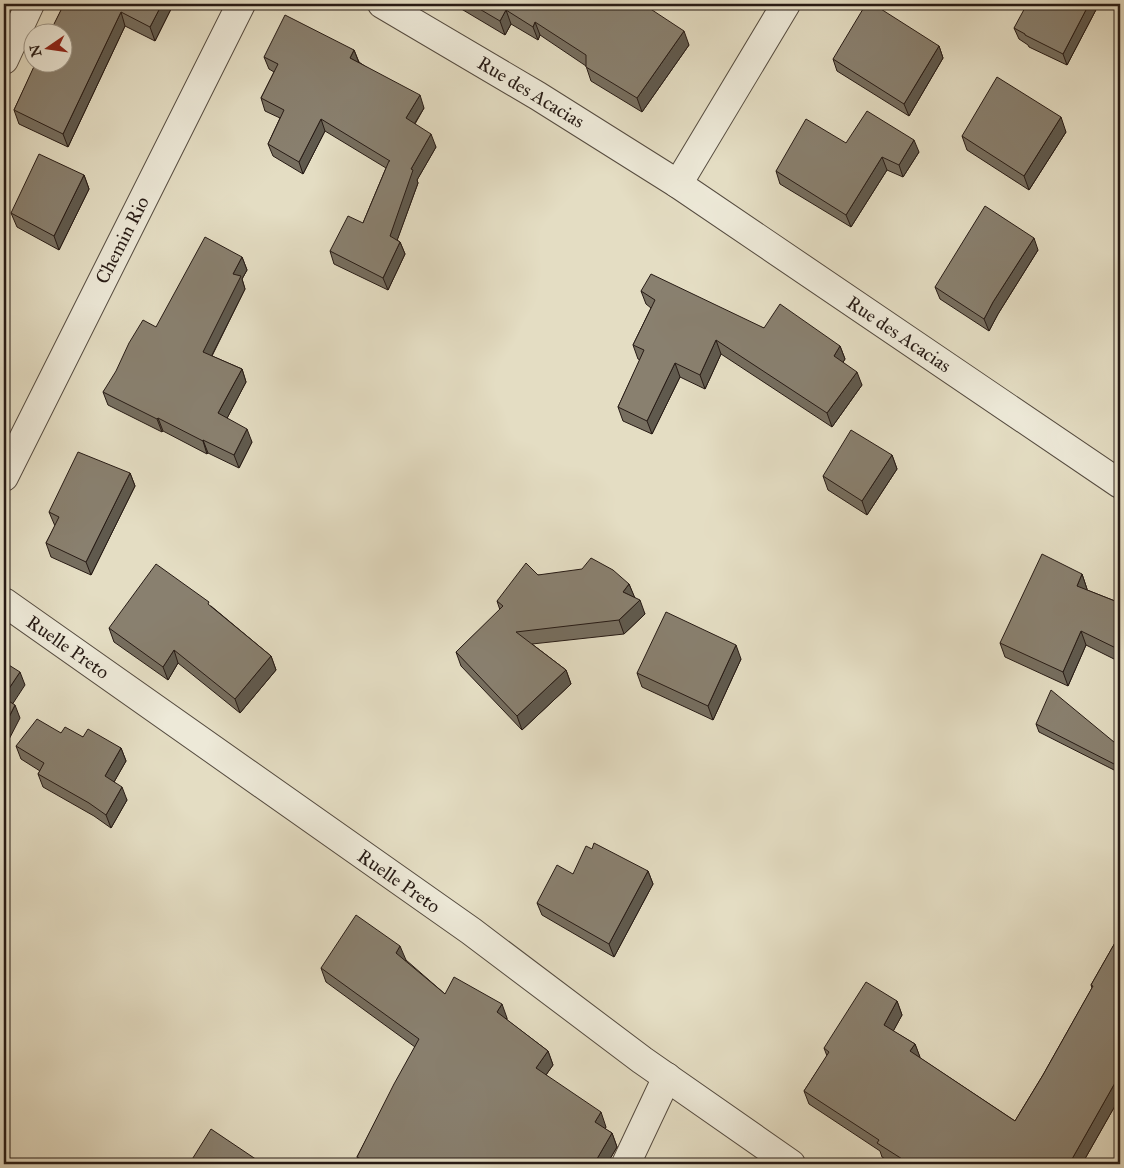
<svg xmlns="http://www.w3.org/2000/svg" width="1124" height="1168" viewBox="0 0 1124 1168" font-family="'IM FELL Great Primer',serif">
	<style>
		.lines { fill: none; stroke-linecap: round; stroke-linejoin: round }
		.minor-casing { stroke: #564c40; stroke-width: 30 }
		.minor { stroke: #ede9d8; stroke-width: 28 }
		.wall { fill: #766e5f; stroke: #271b15 }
		.shaded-wall { fill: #605a4e; stroke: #271b15 }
		.building { fill: #89806f; stroke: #271b15 }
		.labels { text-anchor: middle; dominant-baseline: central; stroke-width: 5; stroke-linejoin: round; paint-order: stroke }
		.street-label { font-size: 19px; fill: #271b15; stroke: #ede9d8 }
	</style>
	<rect width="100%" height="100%" fill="#e4ddc3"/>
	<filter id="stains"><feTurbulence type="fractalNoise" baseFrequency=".004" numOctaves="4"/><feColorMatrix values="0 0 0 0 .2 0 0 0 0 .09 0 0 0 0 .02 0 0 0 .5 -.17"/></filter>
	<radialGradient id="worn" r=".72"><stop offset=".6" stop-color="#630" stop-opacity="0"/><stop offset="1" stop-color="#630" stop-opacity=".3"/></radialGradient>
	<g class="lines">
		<defs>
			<g id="minor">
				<polyline points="382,4 538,96 678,184 1120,484"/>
				<polyline points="4,60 30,4"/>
				<polyline points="678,184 786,4"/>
				<polyline points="4,477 241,4"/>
				<polyline points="4,602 471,931 642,1060 791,1164"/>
				<polyline points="626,1164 667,1077"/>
			</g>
		</defs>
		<use href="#minor" class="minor-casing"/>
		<use href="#minor" class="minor"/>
	</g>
	<g class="wall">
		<polygon points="64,4 169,4 171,9 155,41 125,26 68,147 19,124 14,110"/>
		<polygon points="453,4 643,4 689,45 642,112 591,81 586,66 540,35 538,40 511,24 505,35"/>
		<polygon points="1099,4 1067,65 1029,47 1028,45 1019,39 1014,28"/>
		<polygon points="939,46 943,58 909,116 837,71 833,59"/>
		<polygon points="354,50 359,62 424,108 415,124 436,147 417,180 418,183 397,240 400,242 405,254 388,290 334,264 330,251 363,223 386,168 325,131 303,174 273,156 268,144 280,118 265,111 261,98 274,72 269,69 264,57"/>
		<polygon points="1066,132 1029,190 967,150 962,136"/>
		<polygon points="846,143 919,152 903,177 887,170 851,227 780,184 776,171"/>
		<polygon points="84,175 89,189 59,250 17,227 11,213"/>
		<polygon points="1038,250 998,314 989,331 940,299 935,287"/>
		<polygon points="242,257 247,270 242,279 245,289 212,356 242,369 246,382 227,418 252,442 239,468 208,453 207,454 163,431 162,432 108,405 103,392 156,327"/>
		<polygon points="641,291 764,328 840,346 845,359 843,362 862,385 832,427 721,354 705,389 680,377 652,434 623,421 618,407 640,360 638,359 633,345 651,308 646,304"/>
		<polygon points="892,455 897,469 867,515 828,490 823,476"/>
		<polygon points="130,473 135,486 91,575 51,557 46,543 55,526 49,512"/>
		<polygon points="1082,574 1087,589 1087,590 1120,603 1120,662 1086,645 1068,686 1005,657 1000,643"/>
		<polygon points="538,575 629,584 634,597 645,614 624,634 532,644 566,670 571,684 522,730 461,666 456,652 500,610 497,601"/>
		<polygon points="211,606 271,656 276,670 240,713 178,663 168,680 114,642 109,628"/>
		<polygon points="741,659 713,720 642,687 637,673"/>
		<polygon points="1036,724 1120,747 1120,773 1039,732"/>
		<polygon points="61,733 83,737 121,748 126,761 114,782 127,800 111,828 94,816 43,787 38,774 40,771 21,759 16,746"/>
		<polygon points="648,871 653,884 614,957 542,915 537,903 573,874"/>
		<polygon points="1120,934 1120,1097 1082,1164 894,1164 882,1157 880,1151 809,1104 804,1091 827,1056 824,1048 897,1001 902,1015 893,1031 915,1044 920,1058 1015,1121 1043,1075 1092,988 1091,985"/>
		<polygon points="406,960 445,994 507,1018 507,1020 548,1051 553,1065 546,1075 606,1127 605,1129 612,1133 617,1147 607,1164 359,1164 357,1157 415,1047 326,982 321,968"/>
	</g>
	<g class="shaded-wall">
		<polygon points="162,4 169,4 171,9 155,41 150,27"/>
		<polygon points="1089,4 1099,4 1067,65 1063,54"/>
		<polygon points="506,10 511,24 505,35 500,21"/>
		<polygon points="121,12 125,26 68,147 63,134"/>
		<polygon points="535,22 540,35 538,40 533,27"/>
		<polygon points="684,31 689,45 642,112 637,98"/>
		<polygon points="939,46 943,58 909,116 904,104"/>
		<polygon points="354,50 359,63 350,58"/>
		<polygon points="420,95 424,108 410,131 406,118"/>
		<polygon points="1061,117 1066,132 1029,190 1024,176"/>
		<polygon points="321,119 325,131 303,174 299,162"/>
		<polygon points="431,134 436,147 417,180 418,183 394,249 390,236 411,169"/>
		<polygon points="914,140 919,152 903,177 899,165"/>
		<polygon points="882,157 887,170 851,227 846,215"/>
		<polygon points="84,175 89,189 59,250 54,236"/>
		<polygon points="1034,238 1038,250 998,314 989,331 984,319 993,302"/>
		<polygon points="400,242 405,254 388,290 383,278"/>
		<polygon points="242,257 247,270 242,279 245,289 207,365 203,352 233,274"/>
		<polygon points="716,340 721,354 705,389 700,375"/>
		<polygon points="840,346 845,359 839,369 834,356"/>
		<polygon points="675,363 680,377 652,434 647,421"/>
		<polygon points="242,369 246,382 223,426 218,413"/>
		<polygon points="857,372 862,385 832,427 827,413"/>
		<polygon points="158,418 163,431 162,432 157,419"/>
		<polygon points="247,429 252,442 239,468 234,455"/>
		<polygon points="203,440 208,453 207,454 203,441"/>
		<polygon points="892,455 897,469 867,515 862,501"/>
		<polygon points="130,473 135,486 91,575 86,562"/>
		<polygon points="1082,574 1087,589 1083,601 1077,586"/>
		<polygon points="629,584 635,598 623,592"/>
		<polygon points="640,600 645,614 624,634 619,620"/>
		<polygon points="1081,631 1086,645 1068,686 1063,672"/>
		<polygon points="736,645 741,659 713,720 708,706"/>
		<polygon points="174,650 178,663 168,680 163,667"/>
		<polygon points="271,656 276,670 240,713 235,699"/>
		<polygon points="566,670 571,684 522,730 517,716"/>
		<polygon points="20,672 25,685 8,711 4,700 4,696"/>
		<polygon points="15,705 20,718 4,749 4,727"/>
		<polygon points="121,748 126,761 110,789 105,776"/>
		<polygon points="122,787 127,800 111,828 106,815"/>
		<polygon points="648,871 653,884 614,957 609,944"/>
		<polygon points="400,946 406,960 401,967 396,953"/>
		<polygon points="897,1001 902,1015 889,1039 884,1025"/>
		<polygon points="502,1004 507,1018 502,1027 497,1012"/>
		<polygon points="4,1044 9,1058 4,1067"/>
		<polygon points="915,1044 920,1057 915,1065 910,1051"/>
		<polygon points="548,1051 553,1065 541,1082 536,1068"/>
		<polygon points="1120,1074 1120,1097 1082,1164 1074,1164 1072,1159"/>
		<polygon points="601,1112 606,1127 600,1136 595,1122"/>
		<polygon points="612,1133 617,1147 607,1164 594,1164"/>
	</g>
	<g class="building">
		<polygon points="64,4 162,4 150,27 121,12 63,134 14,110 36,62 62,62 62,32 50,32"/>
		<polygon points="471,4 643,4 684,31 637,98 586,67 586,55 535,22 533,27 506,10 500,21"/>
		<polygon points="866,4 873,4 939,46 904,104 833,59"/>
		<polygon points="1027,4 1089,4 1063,54 1025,35 1025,34 1014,28"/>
		<polygon points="285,15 354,50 350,58 420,95 406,118 431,134 411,169 413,170 390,236 400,242 383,278 330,251 348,216 363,223 389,161 390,161 321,119 299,162 268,144 284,110 261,98 278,64 264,57"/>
		<polygon points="997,77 1061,117 1024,176 962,136"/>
		<polygon points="867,111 914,140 899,165 882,157 846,215 776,171 806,119 846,143"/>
		<polygon points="39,154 84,175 54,236 11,213"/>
		<polygon points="985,206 1034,238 993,302 984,319 935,287"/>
		<polygon points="205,237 242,257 233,274 241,276 203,352 242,369 218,413 247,429 234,455 203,440 203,441 158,418 157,419 103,392 116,371 129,343 143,320 156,327"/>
		<polygon points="651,274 764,328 780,304 840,346 834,356 857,372 827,413 716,340 700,375 675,363 647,421 618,407 644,350 633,345 655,300 641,291"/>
		<polygon points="851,430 892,455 862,501 823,476"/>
		<polygon points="78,452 130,473 86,562 46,543 59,517 49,512"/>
		<polygon points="1042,554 1082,574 1077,586 1120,603 1120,650 1081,631 1063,672 1000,643"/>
		<polygon points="591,558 613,570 629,584 623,592 640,600 619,620 516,632 566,670 517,716 456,652 503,606 497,601 526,563 538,575 582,569"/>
		<polygon points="156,564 209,602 208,604 271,656 235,699 174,650 163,667 109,628"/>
		<polygon points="666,612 736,645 708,706 637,673"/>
		<polygon points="4,662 20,672 4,696"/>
		<polygon points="1051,690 1120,747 1120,767 1036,724"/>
		<polygon points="4,698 15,705 4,727"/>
		<polygon points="37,719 61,733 65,727 83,737 88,729 121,748 105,776 122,787 106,815 89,803 38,774 44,763 16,746"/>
		<polygon points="594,843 648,871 609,944 537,903 557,865 573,874 586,846 592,849"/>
		<polygon points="356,915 400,946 396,953 445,994 454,977 502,1004 497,1012 548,1051 536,1068 601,1112 595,1122 612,1133 594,1164 575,1164 573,1162 571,1164 370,1164 357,1157 394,1084 419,1039 321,968"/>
		<polygon points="1120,934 1120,1074 1072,1159 1078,1162 1076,1164 910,1164 877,1143 879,1140 804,1091 829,1052 824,1048 866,982 897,1001 884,1025 915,1044 910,1051 1015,1121 1043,1075 1093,986 1091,985"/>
		<polygon points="211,1129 263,1164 197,1164 191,1161"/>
	</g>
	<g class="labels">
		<g class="street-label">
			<text transform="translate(531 92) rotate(31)">Rue des Acacias</text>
			<text transform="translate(122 240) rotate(-63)">Chemin Rio</text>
			<text transform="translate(899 334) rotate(34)">Rue des Acacias</text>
			<text transform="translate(68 647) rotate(35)">Ruelle Preto</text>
			<text transform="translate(399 881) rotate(35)">Ruelle Preto</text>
		</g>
	</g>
	<rect width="1124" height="1168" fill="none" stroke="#e4ddc3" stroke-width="20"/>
	<rect x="5" y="5" width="1114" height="1158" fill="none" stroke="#271b15" stroke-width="2.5"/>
	<rect x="10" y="10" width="1104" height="1148" fill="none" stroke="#271b15"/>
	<g transform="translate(48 48) rotate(257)"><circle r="24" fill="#ede9d8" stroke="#9e978a"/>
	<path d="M0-4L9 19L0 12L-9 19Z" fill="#8f2418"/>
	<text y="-8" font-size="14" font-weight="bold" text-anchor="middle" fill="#271b15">N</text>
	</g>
	<rect width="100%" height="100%" filter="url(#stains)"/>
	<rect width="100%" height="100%" fill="url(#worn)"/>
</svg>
